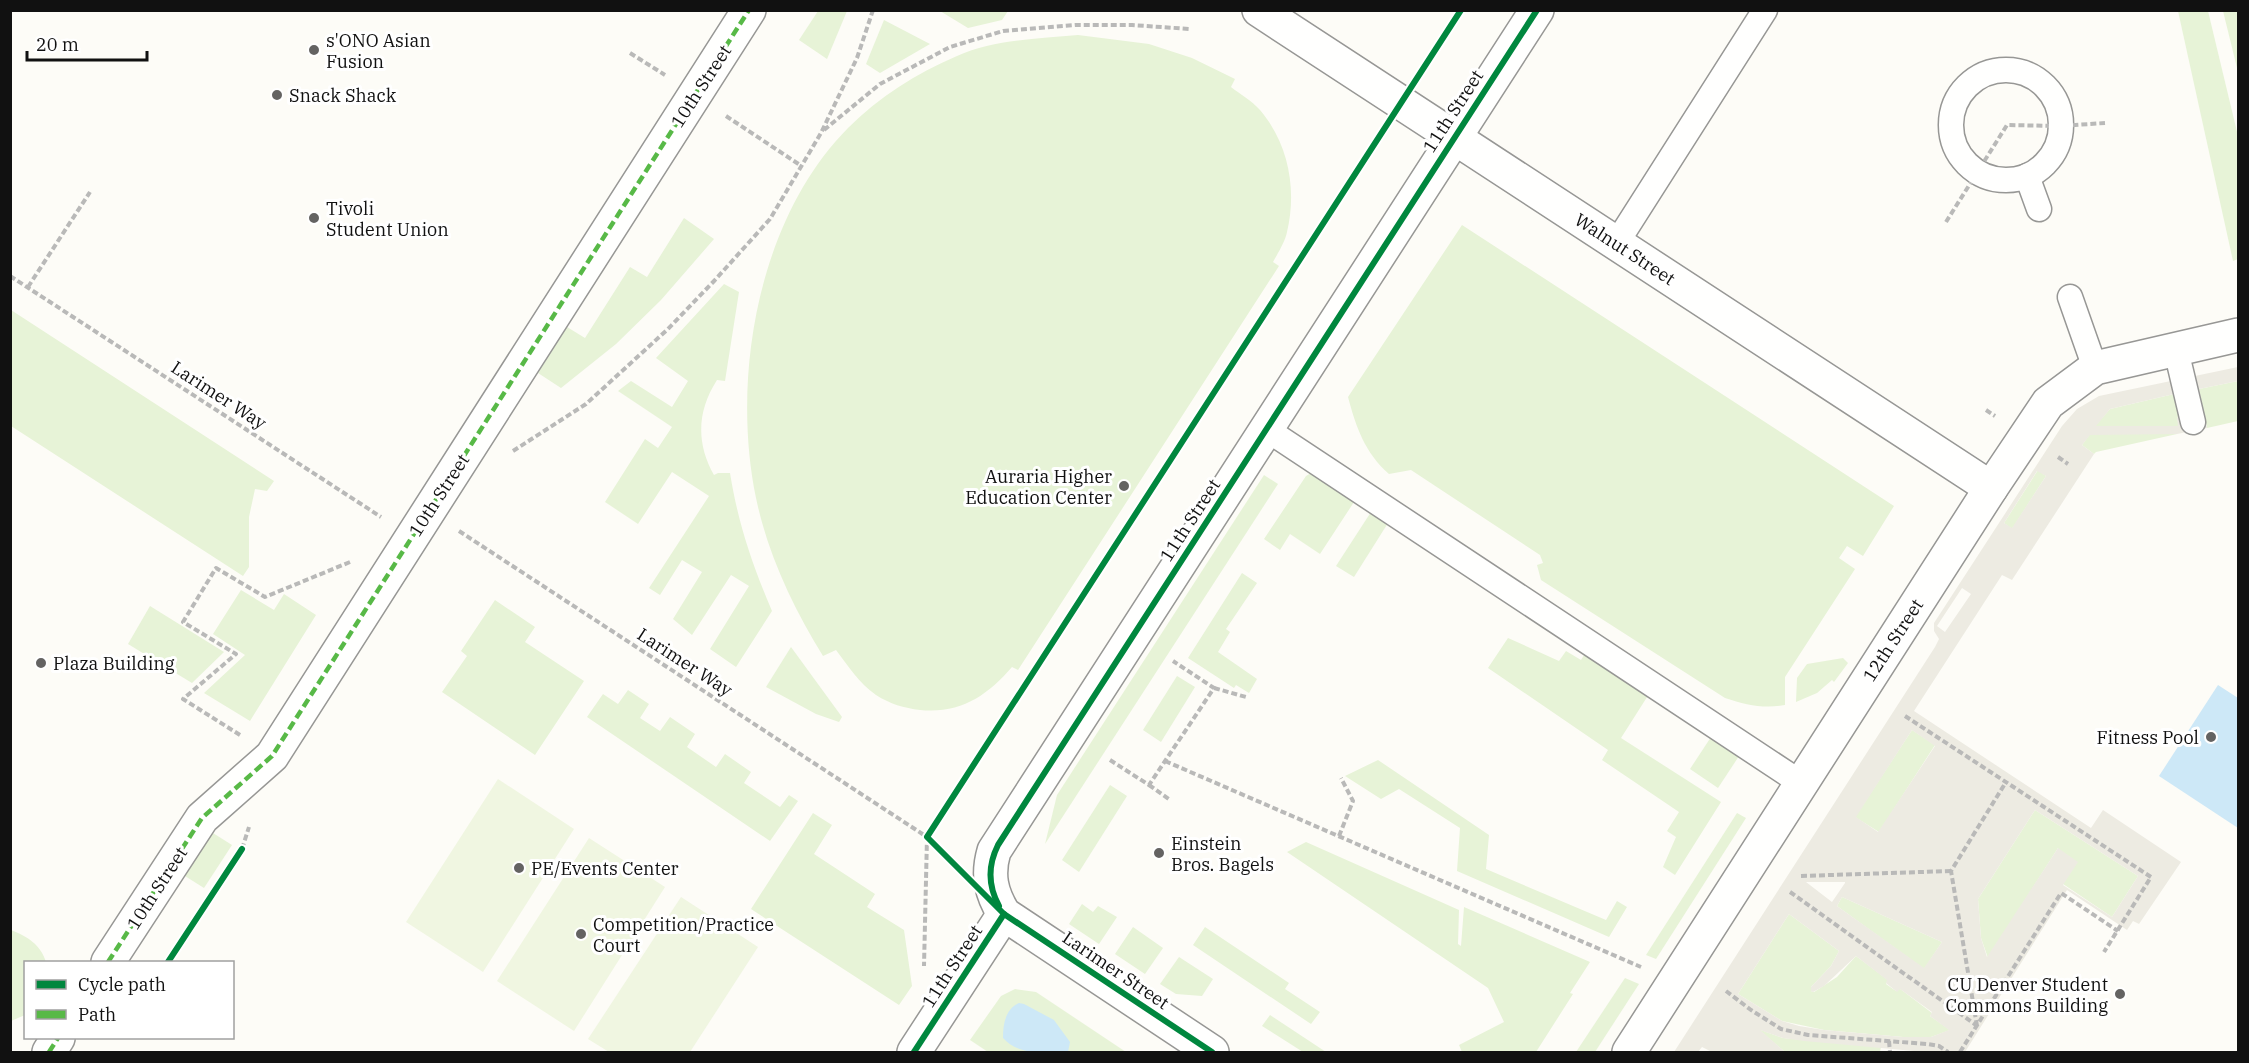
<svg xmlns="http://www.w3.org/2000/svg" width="2249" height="1063" viewBox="0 0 2249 1063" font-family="'IBM Plex Serif',serif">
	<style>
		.green { fill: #e7f3d7 }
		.pitch { fill: #f0f6e1 }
		.plaza { fill: #edebe2; fill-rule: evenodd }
		.water { fill: #cde8f7 }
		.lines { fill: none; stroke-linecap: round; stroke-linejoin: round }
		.lane-casing { stroke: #979795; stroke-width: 27 }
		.street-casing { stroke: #979795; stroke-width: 36 }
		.path { stroke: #b9b9b8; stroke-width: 4; stroke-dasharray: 6 3; stroke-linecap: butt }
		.lane { stroke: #fffffe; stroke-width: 24 }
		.street { stroke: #fffffe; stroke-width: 33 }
		.quiet { stroke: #58b947; stroke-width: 4.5; stroke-dasharray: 9 4.5; stroke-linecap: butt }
		.cycleway-casing { stroke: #fff; stroke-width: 10 }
		.cycleway { stroke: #00873e; stroke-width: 6 }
		.poi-dot { fill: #646362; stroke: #fff; stroke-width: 2 }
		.labels { text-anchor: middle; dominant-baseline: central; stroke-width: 6; stroke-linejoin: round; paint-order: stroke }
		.poi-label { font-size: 18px; fill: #111; stroke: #fff; text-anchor: start }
		.street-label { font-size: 18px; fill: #111; stroke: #fff }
	</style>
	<rect width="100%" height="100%" fill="#fdfcf7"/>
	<g class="green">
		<polygon points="818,11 847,11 827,59 799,40"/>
		<polygon points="940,11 1008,11 1002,20 968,28"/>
		<polygon points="2178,11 2208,11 2238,136 2238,259 2233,261"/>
		<polygon points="2223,11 2238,11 2238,72"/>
		<polygon points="884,20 930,44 880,73 866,64"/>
		<path d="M 1078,35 L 1149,44 L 1192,58 L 1235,79 L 1231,87 C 1240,94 1252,101 1260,110 C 1289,144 1297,190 1287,232 C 1285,242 1278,253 1273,262 L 1279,266 L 1018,670 L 1012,667 C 987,696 960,714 920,710 C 904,708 890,704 876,695 C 859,683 848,666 836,650 L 823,656 C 793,607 768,555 756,498 C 731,377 758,219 848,128 C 879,97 917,73 957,56 C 994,39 1038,39 1078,35 Z"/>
		<polygon points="684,218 714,239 661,300 616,344 561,388 538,373 567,327 585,338 630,267 647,277"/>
		<path d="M 1462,225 L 1894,506 L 1863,556 L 1847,546 L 1839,558 L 1855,569 L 1785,677 L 1785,705 C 1764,709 1746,705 1725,698 L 1541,580 L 1537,565 L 1543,563 L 1540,555 L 1411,470 L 1389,474 C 1365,453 1356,427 1348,397 Z"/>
		<path d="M 724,284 L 739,292 L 725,381 L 717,380 C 697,411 696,443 714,475 L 718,473 L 730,473 C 738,523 752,564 772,611 L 736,667 L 710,649 L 749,586 L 731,575 L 692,635 L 673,619 L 702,572 L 682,560 L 660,595 L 649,588 L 709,496 L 672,472 L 638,524 L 605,502 L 645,439 L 658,448 L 672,427 L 618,391 L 631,381 L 672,407 L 688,381 L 656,358 Z"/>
		<polygon points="11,310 274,481 267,491 255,489 249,517 249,567 243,576 11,426"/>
		<polygon points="2238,381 2238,421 2207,428 2199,389"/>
		<polygon points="2174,394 2180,417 2177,418 2179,426 2095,426 2110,409"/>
		<polygon points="2090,434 2177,434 2096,452 2094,454 2082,445"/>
		<polygon points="2038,470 2046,476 2012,529 2004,523"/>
		<polygon points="1311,473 1354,502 1320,554 1290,534 1280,550 1264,539 1306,476"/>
		<polygon points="1264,475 1278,484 1045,844 1057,795"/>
		<polygon points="1371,512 1388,523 1354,577 1336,566"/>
		<polygon points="1242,573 1257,583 1226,629 1230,632 1218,652 1257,679 1249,693 1236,685 1234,688 1188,658"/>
		<polygon points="241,590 274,610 284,594 316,615 250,721 204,693 245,655 213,634"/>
		<polygon points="495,600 535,627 525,642 584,681 535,755 442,692 467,656 461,651"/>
		<polygon points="150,606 224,652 192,683 128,644"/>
		<polygon points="1508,638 1559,661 1566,651 1581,660 1586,652 1649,694 1621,738 1721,802 1675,875 1663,867 1676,837 1667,831 1679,812 1602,760 1608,750 1488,668"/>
		<polygon points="791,647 842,717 839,722 816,714 766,687"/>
		<polygon points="1843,658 1848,663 1834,682 1832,680 1817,693 1796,702 1797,678 1807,664"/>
		<polygon points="1177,676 1195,687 1161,742 1143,730"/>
		<polygon points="628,690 649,704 640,718 660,731 670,717 695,734 687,747 716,767 725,754 751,772 744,783 780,807 789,795 798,801 770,841 587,717 603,694 618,704"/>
		<polygon points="1912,730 1935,745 1879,832 1855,817"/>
		<polygon points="1713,734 1741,753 1718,788 1690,769"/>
		<polygon points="1378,760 1489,835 1486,869 1606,920 1617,901 1627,907 1609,937 1457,871 1460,828 1399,789 1381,799 1345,776"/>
		<polygon points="1110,785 1127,796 1079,872 1062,860"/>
		<polygon points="2035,810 2138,876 2112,917 2063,884 2058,848 1988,958 1981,938 1978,899"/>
		<polygon points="813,813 832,825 814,854 875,894 867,907 904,930 912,986 899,1005 751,909"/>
		<polygon points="1737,813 1746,818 1656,959 1646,955"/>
		<polygon points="205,828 232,845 204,888 177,871"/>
		<polygon points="1306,842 1459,910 1458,944 1461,946 1464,907 1590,962 1570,993 1573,994 1536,1052 1462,1052 1459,1045 1504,1022 1488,988 1287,852"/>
		<polygon points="1842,897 1942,942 1924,969 1837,906"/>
		<polygon points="1082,904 1093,912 1098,906 1117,917 1099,944 1069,924"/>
		<polygon points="1789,914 1839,951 1831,966 1811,987 1811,991 1814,992 1837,977 1856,956 1888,980 1886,984 1896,991 1899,988 1932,1013 1930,1016 1950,1030 1931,1037 1903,1037 1824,1030 1782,1021 1738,994"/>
		<polygon points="1133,927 1163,948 1145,974 1115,954"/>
		<polygon points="1205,927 1289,983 1285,989 1320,1012 1311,1024 1193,945"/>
		<path d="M 11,930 C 27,936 41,945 46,962 L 26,962 L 25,1015 L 11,1021 Z"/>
		<polygon points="1179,957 1213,979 1202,996 1176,994 1160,984"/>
		<polygon points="1625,978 1639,984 1595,1052 1576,1052"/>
		<polygon points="1015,989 1036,992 1126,1052 988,1052 970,1040 1001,996"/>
		<polygon points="1270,1015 1326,1052 1303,1052 1262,1026"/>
		<polygon points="1758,1029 1783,1038 1881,1047 1880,1052 1785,1052"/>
	</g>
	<g class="pitch">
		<polygon points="498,779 574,829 483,972 406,922"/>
		<polygon points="589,838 665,887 574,1031 497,981"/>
		<polygon points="681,897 758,947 690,1052 609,1052 588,1039"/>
	</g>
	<path class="plaza" d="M 2238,367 L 2238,381 L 2199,389 L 2207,428 L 2177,434 L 2090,435 L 2082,445 L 2094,454 L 2012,580 L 2002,575 L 1914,711 L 2091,828 L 2103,810 L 2181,862 L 2139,924 L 2133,921 L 2127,930 L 2067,890 L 1965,1052 L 1925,1052 L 1804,1041 L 1783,1038 L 1760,1030 L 1785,1052 L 1712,1052 L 1702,1047 L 1698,1052 L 1674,1052 L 1935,647 L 1939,639 L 1934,631 L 1934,623 L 2062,426 L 2077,409 L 2099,396 ZM 2174,394 L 2179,417 L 2177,418 L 2178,426 L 2096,426 L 2110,409 ZM 2037,471 L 2046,476 L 2012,528 L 2004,523 ZM 1962,588 L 1971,594 L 1945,632 L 1937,626 ZM 1912,730 L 1935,746 L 1878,832 L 1856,817 ZM 2035,810 L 2138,876 L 2112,917 L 2063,885 L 2078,862 L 2058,848 L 1987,957 L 1981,938 L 1978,899 ZM 1806,882 L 1845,882 L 1845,883 L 1832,902 ZM 1842,897 L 1942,942 L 1924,968 L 1837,906 ZM 1789,914 L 1839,951 L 1831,966 L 1811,987 L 1811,991 L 1813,992 L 1824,986 L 1856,956 L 1887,980 L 1886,983 L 1897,992 L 1900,989 L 1932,1012 L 1930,1016 L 1949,1030 L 1931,1037 L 1903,1037 L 1824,1030 L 1799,1026 L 1782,1021 L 1738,994 Z"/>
	<g class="water">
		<polygon points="2218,685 2238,698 2238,828 2159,776"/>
		<path d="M 1019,1003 L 1024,1004 L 1054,1020 L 1070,1042 L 1068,1052 C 1046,1053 1019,1056 1003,1038 C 1003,1025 1005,1009 1019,1003 Z"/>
	</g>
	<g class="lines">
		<defs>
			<g id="lane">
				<circle cx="2006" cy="125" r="55"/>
				<polyline points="2027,176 2039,209"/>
				<polyline points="1616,244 1765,10"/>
				<polyline points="2070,297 2095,368"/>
				<polyline points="2176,350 2193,422"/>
				<polyline points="1266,429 1801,783"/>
			</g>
			<g id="street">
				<polyline points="1259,10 1991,488"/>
				<polyline points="108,962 202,818 272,756 749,10"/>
				<polyline points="49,1052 58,1038"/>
				<polyline points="914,1052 1004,914"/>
				<path d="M 1212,1052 L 1004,914 C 991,893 987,875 994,851 L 1537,10"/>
				<polyline points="1629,1052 1991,488 2048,403 2095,368 2238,335"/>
			</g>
		</defs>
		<use href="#lane" class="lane-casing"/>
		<use href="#street" class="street-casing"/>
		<g class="path">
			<polyline points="630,53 665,75"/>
			<polyline points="726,116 800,165"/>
			<polyline points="824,130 880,84 950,47 1003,31 1075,25 1132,25 1190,29"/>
			<polyline points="1946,222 2007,125 2060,126 2105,123"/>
			<polyline points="10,276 381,517"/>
			<polyline points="28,287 90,192"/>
			<polyline points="1986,410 1995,416"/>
			<polyline points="513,451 586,404 668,329 715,280 770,219 821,133 857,58 873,10"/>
			<polyline points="2058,457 2068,464"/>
			<polyline points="459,531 927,837 924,966"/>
			<polyline points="1214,688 1246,697"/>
			<polyline points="1905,716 2151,877 2104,952"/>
			<polyline points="240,735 183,699 236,654 183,622 216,568 265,597 350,562"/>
			<polyline points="1110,760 1149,785 1214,688 1173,661"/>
			<polyline points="1165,761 1641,967"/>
			<polyline points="1149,785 1170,800"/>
			<polyline points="1339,836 1353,801 1341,778"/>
			<polyline points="242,849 249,827"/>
			<polyline points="1801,876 1951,871"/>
			<polyline points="1790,892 1976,1025"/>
			<polyline points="1726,991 1751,1010 1781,1029 1808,1035 1927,1044 1939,1046 1948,1052"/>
			<polyline points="1977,1026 1951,871 2006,782"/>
			<polyline points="1889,1041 1890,1052"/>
			<polyline points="1960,1052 2061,893 2118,931"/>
		</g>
		<use href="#lane" class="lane"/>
		<use href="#street" class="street"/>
		<g class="quiet">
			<polyline points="108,962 202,818 272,756 749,10"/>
			<polyline points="49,1052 58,1038"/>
		</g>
		<defs>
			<g id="cycleway">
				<path d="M 999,906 C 988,886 988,865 998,845 L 1537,10"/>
				<polyline points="168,962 242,849"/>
				<polyline points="914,1052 1004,914"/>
				<polyline points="1212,1052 1004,914 927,837 1461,10"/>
			</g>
		</defs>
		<use href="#cycleway" class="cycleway-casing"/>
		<use href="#cycleway" class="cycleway"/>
	</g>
	<g class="poi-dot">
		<circle cx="314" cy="50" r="6"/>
		<circle cx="277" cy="95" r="6"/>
		<circle cx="314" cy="218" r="6"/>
		<circle cx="1124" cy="486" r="6"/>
		<circle cx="41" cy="663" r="6"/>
		<circle cx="2211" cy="737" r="6"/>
		<circle cx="1159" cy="853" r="6"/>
		<circle cx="519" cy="868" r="6"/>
		<circle cx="581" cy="934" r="6"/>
		<circle cx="2120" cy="994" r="6"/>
	</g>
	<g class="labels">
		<g class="poi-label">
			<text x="326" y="40">s'ONO Asian<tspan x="326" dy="21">Fusion</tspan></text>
			<text x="289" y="95">Snack Shack</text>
			<text x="326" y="208">Tivoli<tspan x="326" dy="21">Student Union</tspan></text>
			<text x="1112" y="476" text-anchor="end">Auraria Higher<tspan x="1112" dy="21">Education Center</tspan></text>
			<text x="53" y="663">Plaza Building</text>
			<text x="2199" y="737" text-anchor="end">Fitness Pool</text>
			<text x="1171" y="843">Einstein<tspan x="1171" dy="21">Bros. Bagels</tspan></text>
			<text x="531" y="868">PE/Events Center</text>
			<text x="593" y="924">Competition/Practice<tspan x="593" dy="21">Court</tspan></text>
			<text x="2108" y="984" text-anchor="end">CU Denver Student<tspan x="2108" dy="21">Commons Building</tspan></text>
		</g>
		<g class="street-label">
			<text transform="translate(701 86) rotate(-57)">10th Street</text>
			<text transform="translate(1453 111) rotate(-57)">11th Street</text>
			<text transform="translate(1625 249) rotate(33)">Walnut Street</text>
			<text transform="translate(219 395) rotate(33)">Larimer Way</text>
			<text transform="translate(439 495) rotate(-57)">10th Street</text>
			<text transform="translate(1190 520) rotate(-57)">11th Street</text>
			<text transform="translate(1893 640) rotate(-57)">12th Street</text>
			<text transform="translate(685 662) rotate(33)">Larimer Way</text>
			<text transform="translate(157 888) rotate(-57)">10th Street</text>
			<text transform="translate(952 966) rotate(-57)">11th Street</text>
			<text transform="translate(1116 970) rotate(34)">Larimer Street</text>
		</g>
	</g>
	<rect width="2249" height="1063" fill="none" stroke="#111111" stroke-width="24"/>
	<rect x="24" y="961" width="210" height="78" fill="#ffffff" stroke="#a0a0a0" stroke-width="1.5"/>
	<rect x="36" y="980" width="30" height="9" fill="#00873e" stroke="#a0a0a0" stroke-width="1.5"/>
	<text x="78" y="991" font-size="18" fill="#111111">Cycle path</text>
	<rect x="36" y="1010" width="30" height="9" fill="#58b947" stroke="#a0a0a0" stroke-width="1.5"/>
	<text x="78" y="1021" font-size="18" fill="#111111">Path</text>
	<path d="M27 51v9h120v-9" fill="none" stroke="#111111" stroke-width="3"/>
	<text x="36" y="51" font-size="18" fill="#111111" stroke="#ffffff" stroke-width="4.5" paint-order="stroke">20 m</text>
</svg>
